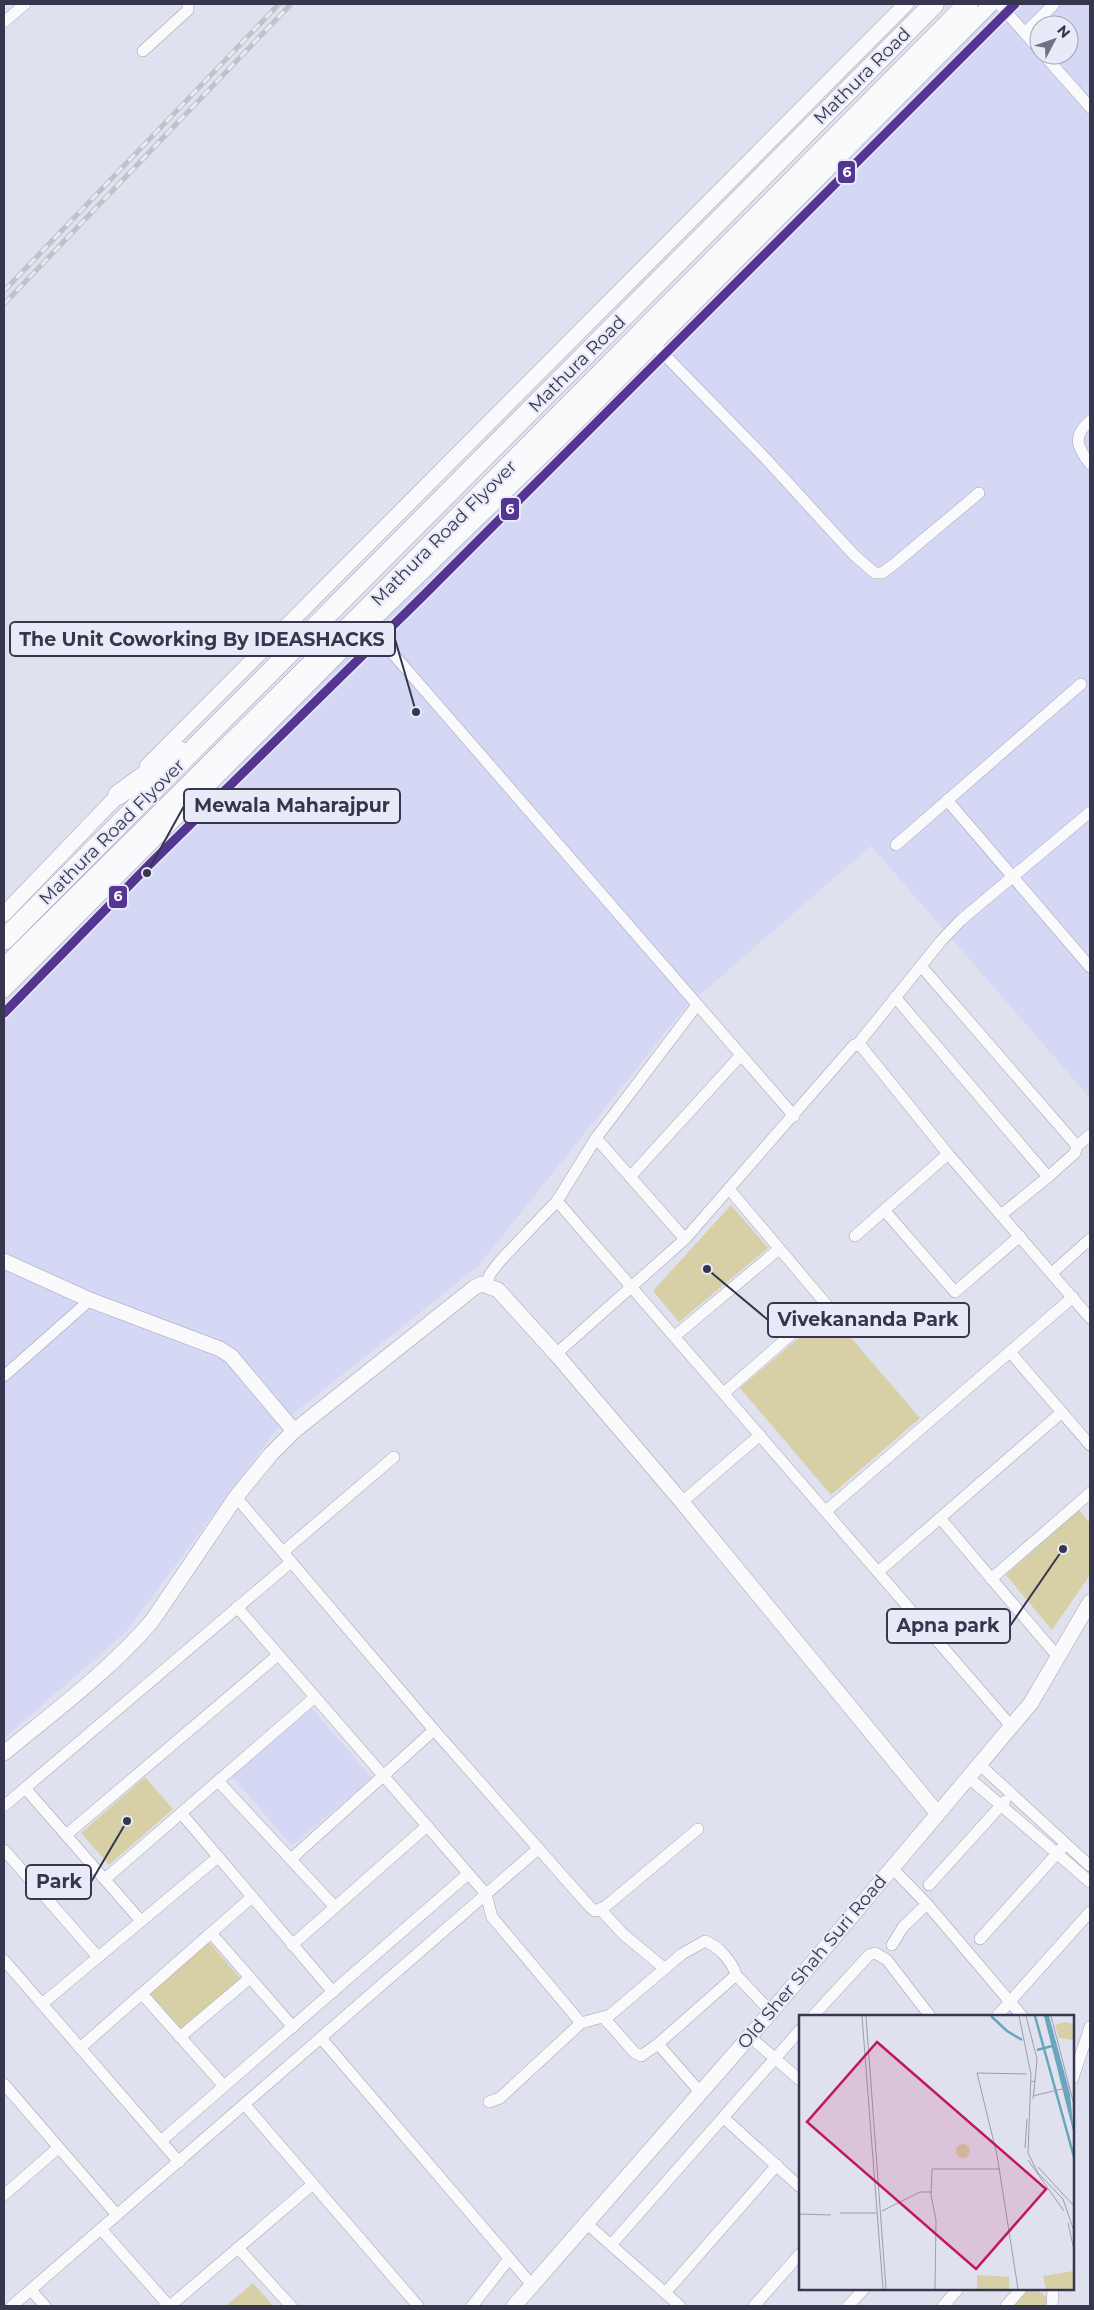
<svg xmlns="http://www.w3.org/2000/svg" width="1094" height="2310" viewBox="0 0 1094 2310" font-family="Montserrat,sans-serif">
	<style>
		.built { fill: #d5d8f4; fill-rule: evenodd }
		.green { fill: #d7d0a6 }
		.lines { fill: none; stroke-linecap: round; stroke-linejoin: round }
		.street-casing { stroke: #a2a3b4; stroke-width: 12 }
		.secondary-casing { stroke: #a2a3b4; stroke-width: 16 }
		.highway-casing { stroke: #a2a3b4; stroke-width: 21 }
		.street { stroke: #fafafd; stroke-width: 11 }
		.secondary { stroke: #fafafd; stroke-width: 15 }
		.highway { stroke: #fafafd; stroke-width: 20 }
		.rail-casing { stroke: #c1c2c7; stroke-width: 5 }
		.rail { stroke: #e9eaf7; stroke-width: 3; stroke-dasharray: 9; stroke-linecap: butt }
		.metro-1-casing { stroke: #e9eaf7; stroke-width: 12 }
		.metro-1 { stroke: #553592; stroke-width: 9 }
		.labels { text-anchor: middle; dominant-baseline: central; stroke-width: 4.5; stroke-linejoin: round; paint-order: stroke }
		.street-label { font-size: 18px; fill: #36374f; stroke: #e9eaf7 }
		.inset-river { fill: none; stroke: #67a6bd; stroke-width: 2.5 }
		.inset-road { fill: none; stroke: #9c9daf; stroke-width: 1 }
		.view { fill: #c2185b; fill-opacity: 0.15; stroke: #c2185b; stroke-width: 2.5 }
		.inset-edge { fill: none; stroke: #36374f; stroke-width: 2.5 }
		.leader { fill: none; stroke: #36374f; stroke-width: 2 }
		.callout-dot { fill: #36374f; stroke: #e9eaf7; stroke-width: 2 }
		.callout { fill: #e9eaf7; stroke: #36374f; stroke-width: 2 }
		.callout-label { font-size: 19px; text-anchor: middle; font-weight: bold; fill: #36374f }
		.line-badge { stroke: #e9eaf7; stroke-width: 2 }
		.badge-label { font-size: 14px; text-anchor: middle; font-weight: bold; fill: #fff }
	</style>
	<rect width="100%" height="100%" fill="#e0e1ef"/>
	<g class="built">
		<path d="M 987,4 L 1090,4 L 1090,1098 L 871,846 L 686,1007 L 478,1266 L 281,1424 L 126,1632 L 4,1738 L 4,1004 L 440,558 ZM 1039,25 L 1069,25 L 1069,55 L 1039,55 Z"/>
		<polygon points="312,1708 372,1778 292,1846 232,1776"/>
	</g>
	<g class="green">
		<polygon points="731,1205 768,1248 679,1322 653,1291"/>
		<polygon points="829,1312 920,1418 831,1495 740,1388"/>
		<polygon points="1079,1510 1090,1523 1090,1575 1052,1630 1006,1575"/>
		<polygon points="145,1777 173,1809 109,1865 81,1833"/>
		<polygon points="209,1942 241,1979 183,2031 150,1994"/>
		<polygon points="253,2283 273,2306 226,2306"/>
		<polygon points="1027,2289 1037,2289 1048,2299 1047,2306 1012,2306"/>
	</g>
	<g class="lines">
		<defs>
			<g id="street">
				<polyline points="999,4 1039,49"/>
				<polyline points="4,22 25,4"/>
				<polyline points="1025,33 1054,4"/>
				<polyline points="143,51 188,10 188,4"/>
				<polyline points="1044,55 1090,107"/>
				<polyline points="654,344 766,459 854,555 875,573 882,573 893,565 979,493"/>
				<path d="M 1090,421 C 1072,436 1077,447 1090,464"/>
				<polyline points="368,625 794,1116"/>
				<polyline points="947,800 1090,967"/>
				<polyline points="896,845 1081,684"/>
				<polyline points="921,966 1077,1146"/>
				<polyline points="895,997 1048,1177"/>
				<polyline points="857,1045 941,941 961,920 1090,812"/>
				<polyline points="596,1138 685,1239"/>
				<polyline points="630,1177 741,1055"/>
				<polyline points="557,1201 1011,1726"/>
				<polyline points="884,1210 955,1292 1020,1236"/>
				<polyline points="1001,1215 1048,1177 1075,1153 1077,1146 1090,1135"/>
				<polyline points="855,1236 948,1154"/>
				<polyline points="1052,1273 1090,1239"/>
				<polyline points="486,1285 490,1274 500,1261 557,1201 596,1138 697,1005"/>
				<polyline points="675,1336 779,1249"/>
				<polyline points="1010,1352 1090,1445"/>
				<polyline points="556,1354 685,1239 854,1045 861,1046 948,1154 1090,1318"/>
				<polyline points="4,1376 90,1300"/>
				<polyline points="724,1393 826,1304 729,1189"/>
				<polyline points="236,1497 434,1730 590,1907 595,1911 606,1906 698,1829"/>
				<polyline points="682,1502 760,1435"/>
				<polyline points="826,1511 1073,1297"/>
				<polyline points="940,1518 1058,1657"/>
				<polyline points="283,1552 394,1457"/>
				<polyline points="878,1572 1062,1412"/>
				<polyline points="991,1579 1090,1493"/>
				<polyline points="237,1607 486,1894 492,1917 581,2023"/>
				<polyline points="979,1764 1090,1866"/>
				<polyline points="968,1777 1090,1882"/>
				<polyline points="218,1781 335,1907"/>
				<polyline points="25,1788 141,1921"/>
				<polyline points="4,1806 291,1562"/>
				<polyline points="181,1813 333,1992"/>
				<polyline points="66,1835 278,1655"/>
				<polyline points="4,1850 98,1957"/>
				<polyline points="291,1859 434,1730"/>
				<polyline points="892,1868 927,1904 1022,2016"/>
				<polyline points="105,1879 315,1697"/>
				<polyline points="929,1885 1005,1801"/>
				<polyline points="600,1909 623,1934 664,1968"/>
				<polyline points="211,1933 293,2027"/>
				<polyline points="980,1939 1062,1848"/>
				<polyline points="292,1945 427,1826"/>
				<polyline points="892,1945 903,1927 927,1904"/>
				<polyline points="4,1960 179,2162"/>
				<polyline points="736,1975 771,2012"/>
				<polyline points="142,1994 224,2086"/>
				<polyline points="42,2004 218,1857"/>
				<polyline points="813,2016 869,1955 875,1953 887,1960 930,2016"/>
				<polyline points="997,2016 1090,1912"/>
				<polyline points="749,2036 800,2080"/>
				<polyline points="180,2037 250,1978"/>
				<polyline points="321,2038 532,2285"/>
				<polyline points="658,2044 700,2092"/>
				<polyline points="80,2048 252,1897"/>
				<polyline points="1073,2078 1090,2027"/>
				<polyline points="4,2084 117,2215"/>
				<path d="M 489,2102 L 500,2098 L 581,2023 L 610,2015 L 682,1954 L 705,1941 C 718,1946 732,1961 736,1975 L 658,2044 L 641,2056 L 635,2053 L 604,2018"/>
				<polyline points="245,2105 418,2306"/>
				<polyline points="724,2118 800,2187"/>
				<polyline points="161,2141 468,1874"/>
				<polyline points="4,2195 58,2148"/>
				<polyline points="585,2222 680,2306"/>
				<polyline points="101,2229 169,2306"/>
				<polyline points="611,2245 800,2030"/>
				<polyline points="238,2248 291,2306"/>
				<polyline points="31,2290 45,2306"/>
				<polyline points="665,2293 777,2165"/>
				<polyline points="12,2306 538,1849"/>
				<polyline points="170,2306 313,2184"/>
				<polyline points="472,2306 509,2259"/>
				<polyline points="754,2306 800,2254"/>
				<polyline points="848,2306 864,2289"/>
				<polyline points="943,2306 958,2289"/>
				<polyline points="1006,2306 1021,2289"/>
				<polyline points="1052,2306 1053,2289"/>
			</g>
			<g id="secondary">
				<polyline points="147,766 906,4"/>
				<polyline points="4,914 126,787"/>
				<polyline points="4,990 368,625 582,417 991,4"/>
				<polyline points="4,1261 90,1300 220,1349 231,1356 294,1431"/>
				<path d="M 4,1753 C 55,1711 109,1671 152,1621 L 236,1497 L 271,1454 L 294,1431 L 475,1287 L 482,1284 L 498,1290 L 556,1354 L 682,1502 L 938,1814"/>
				<polyline points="514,2306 771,2012 1031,1703 1090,1602"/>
			</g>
			<g id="highway">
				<polyline points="118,795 179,751"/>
				<polyline points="4,940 934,4"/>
				<polyline points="4,969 358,618 968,4"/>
			</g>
		</defs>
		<use href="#street" class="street-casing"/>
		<use href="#secondary" class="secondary-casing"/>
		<use href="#highway" class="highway-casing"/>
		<use href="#street" class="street"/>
		<use href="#secondary" class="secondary"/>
		<use href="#highway" class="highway"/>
		<defs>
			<g id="rail">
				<polyline points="4,291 279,4"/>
				<polyline points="4,304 291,4"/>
			</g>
		</defs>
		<use href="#rail" class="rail-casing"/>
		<use href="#rail" class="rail"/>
		<defs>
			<polyline id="metro-1" points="4,1013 151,863 424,595 1015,4"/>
		</defs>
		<use href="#metro-1" class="metro-1-casing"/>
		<use href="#metro-1" class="metro-1"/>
	</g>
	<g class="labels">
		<g class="street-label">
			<text transform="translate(862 76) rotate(-45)">Mathura Road</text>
			<text transform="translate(577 364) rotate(-45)">Mathura Road</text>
			<text transform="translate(444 533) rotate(-45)">Mathura Road Flyover</text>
			<text transform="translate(112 832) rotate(-45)">Mathura Road Flyover</text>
			<text transform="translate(812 1962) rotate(-50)">Old Sher Shah Suri Road</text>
		</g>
	</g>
	<g transform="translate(799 2015)">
		<rect width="275" height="275" fill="#e0e1ef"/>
		<path d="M 265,7 L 275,9 L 275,25 L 260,23 L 256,10 ZM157 136a7 7 0 1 1 14 0a7 7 0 1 1-14 0ZM 274,256 L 275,274 L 247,274 L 244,261 ZM 178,260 L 210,262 L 210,274 L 178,274 Z" fill="#d7d0a6"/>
		<path d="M 245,1 L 250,1 L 271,79 L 275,120 Z" fill="#67a6bd"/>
		<path class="inset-river" d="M 192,1 L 208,16 L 223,25M 236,1 L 275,142M 238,35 L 253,31"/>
		<path class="inset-road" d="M 63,1 L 84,274M 67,1 L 87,274M 220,1 L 232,59 L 229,138 L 239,158 L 264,184 L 275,216M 227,1 L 238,44 L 236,66 L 232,67M 252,1 L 275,90M 234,81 L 271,72M 234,84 L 236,66M 226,133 L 228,104M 229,145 L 265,196M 239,152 L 275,191M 83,196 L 121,177 L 132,177M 41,198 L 78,198M 0,199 L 32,200M 269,208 L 275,235M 136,274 L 137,205 L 132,180 L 133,154 L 201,154M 219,274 L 198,140 L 178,58 L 228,59"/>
		<path class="view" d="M 78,27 L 247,174 L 177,254 L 8,107 Z"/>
		<rect width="275" height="275" class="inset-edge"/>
	</g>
	<path class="leader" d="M416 712L395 639M147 873L184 806M707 1269L768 1320M1063 1549L1010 1626M127 1821L91 1882"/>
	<g class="callout-dot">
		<circle cx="416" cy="712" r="5"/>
		<circle cx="147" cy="873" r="5"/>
		<circle cx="707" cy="1269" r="5"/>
		<circle cx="1063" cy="1549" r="5"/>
		<circle cx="127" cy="1821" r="5"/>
	</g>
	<g class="callout">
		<rect x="10" y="622" width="385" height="34" rx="5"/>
		<rect x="184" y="789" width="216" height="34" rx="5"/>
		<rect x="768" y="1303" width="201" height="34" rx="5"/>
		<rect x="887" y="1609" width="123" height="34" rx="5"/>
		<rect x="26" y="1865" width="65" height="34" rx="5"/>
	</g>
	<g class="callout-label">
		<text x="202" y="646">The Unit Coworking By IDEASHACKS</text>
		<text x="292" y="812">Mewala Maharajpur</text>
		<text x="868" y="1326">Vivekananda Park</text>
		<text x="948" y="1632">Apna park</text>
		<text x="59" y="1888">Park</text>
	</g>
	<g class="line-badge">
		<rect x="837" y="160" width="19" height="24" rx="5" fill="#553592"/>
		<rect x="500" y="497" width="20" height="24" rx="5" fill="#553592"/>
		<rect x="108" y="885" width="20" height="24" rx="5" fill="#553592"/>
	</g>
	<g class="badge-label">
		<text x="847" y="177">6</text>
		<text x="510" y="514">6</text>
		<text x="118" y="901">6</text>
	</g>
	<rect width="1094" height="2310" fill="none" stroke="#36374f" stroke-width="10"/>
	<g transform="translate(1054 40) rotate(49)"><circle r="24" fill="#e9eaf7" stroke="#a1a2b4"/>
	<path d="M0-4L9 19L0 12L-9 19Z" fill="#727287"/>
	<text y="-8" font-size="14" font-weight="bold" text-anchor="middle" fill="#36374f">N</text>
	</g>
</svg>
